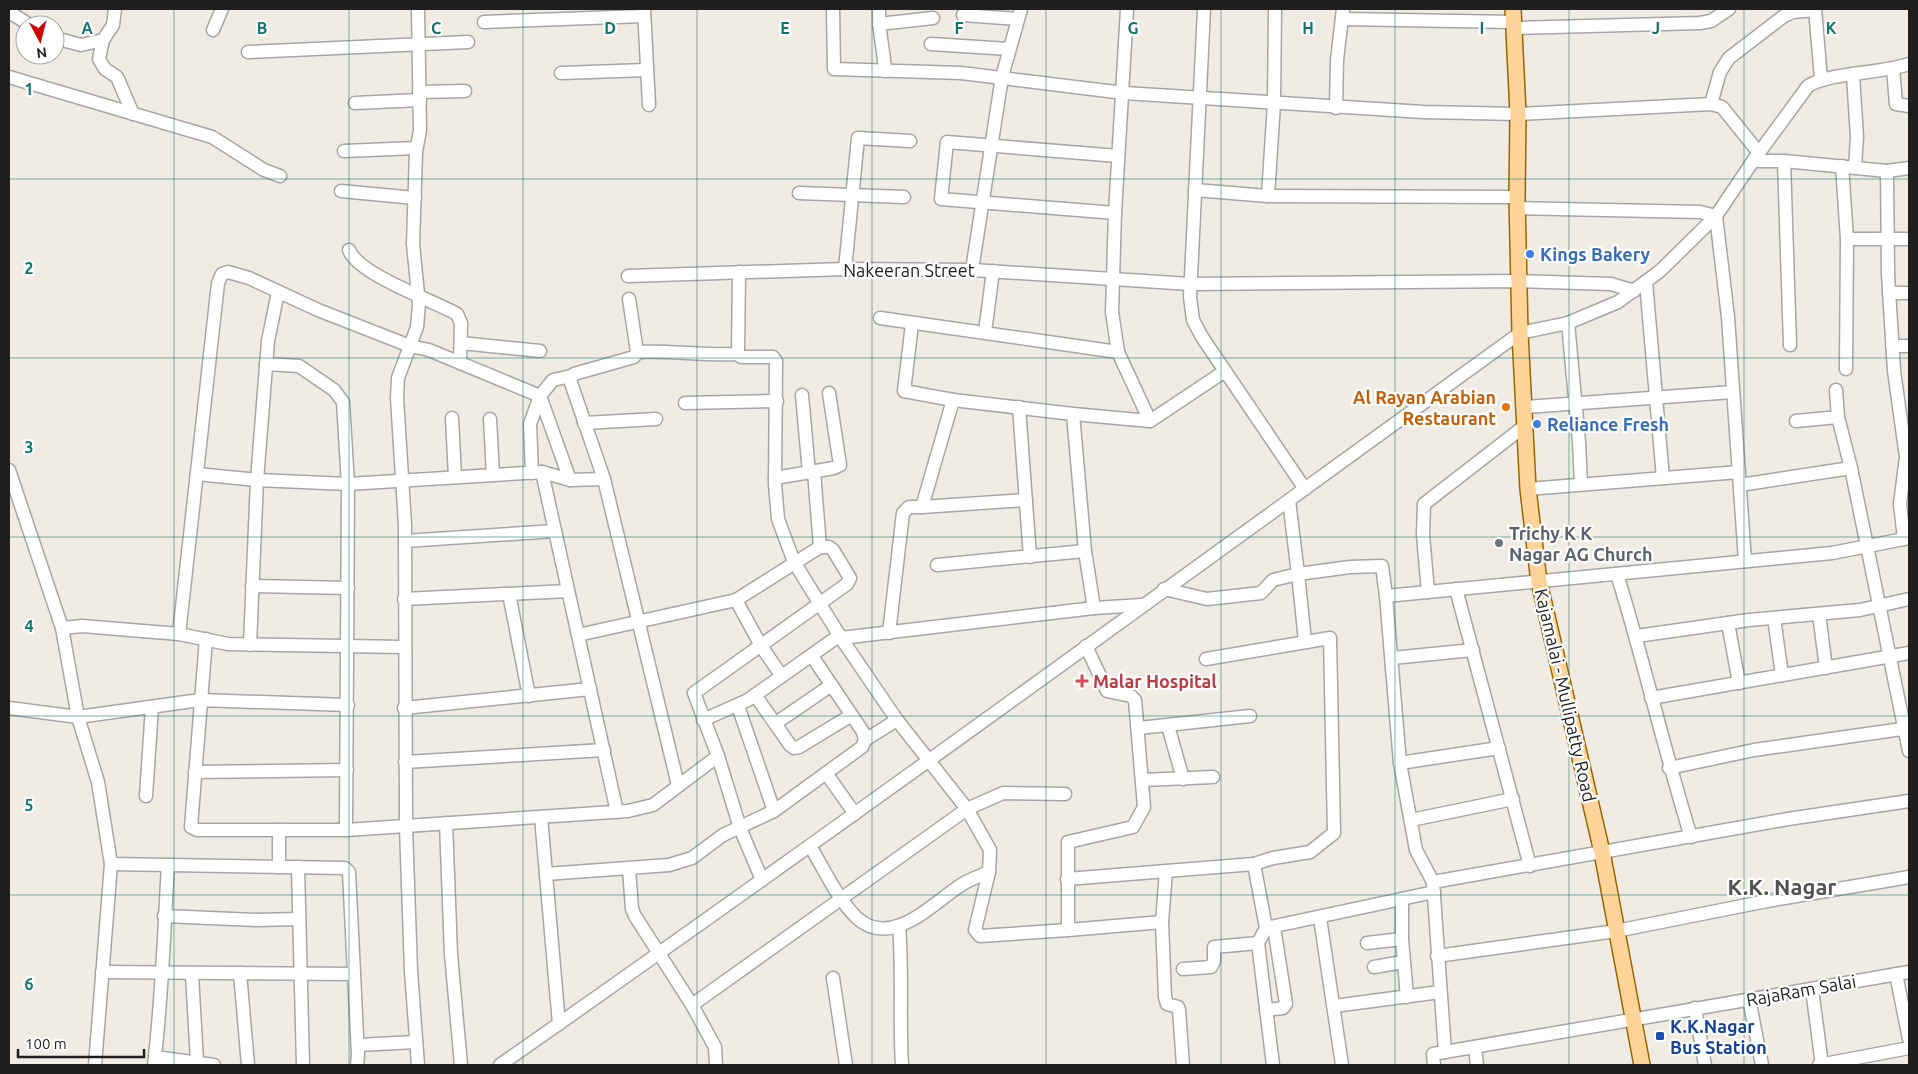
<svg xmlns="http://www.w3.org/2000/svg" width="1918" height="1074" viewBox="0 0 1918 1074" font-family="Ubuntu,sans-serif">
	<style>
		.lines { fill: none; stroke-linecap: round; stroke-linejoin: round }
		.minor-casing { stroke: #a6a6a6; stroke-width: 15 }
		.major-casing { stroke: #996700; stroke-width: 18 }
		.minor { stroke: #fff; stroke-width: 12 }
		.major { stroke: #ffd49a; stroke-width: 15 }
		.grid { fill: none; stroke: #0f766e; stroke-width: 1; stroke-opacity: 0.55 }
		.shop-dot { fill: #3f7fe0; stroke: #fff; stroke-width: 2 }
		.food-dot { fill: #e8710a; stroke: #fff; stroke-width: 2 }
		.worship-dot { fill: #6b7280; stroke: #fff; stroke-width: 2 }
		.health-dot { fill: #e0444e; stroke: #fff; stroke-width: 2 }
		.transit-dot { fill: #1a4fb4; stroke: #fff; stroke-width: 2 }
		.labels { text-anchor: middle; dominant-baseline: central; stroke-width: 4.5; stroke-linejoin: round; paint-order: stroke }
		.shop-label { font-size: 18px; font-weight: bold; fill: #366cbe; stroke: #fff; text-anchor: start }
		.street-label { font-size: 18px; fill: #1f1f1f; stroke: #fff }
		.food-label { font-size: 18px; font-weight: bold; fill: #c56008; stroke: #fff; text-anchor: end }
		.worship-label { font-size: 18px; font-weight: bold; fill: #5b616d; stroke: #fff; text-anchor: start }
		.health-label { font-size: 18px; font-weight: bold; fill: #be3a42; stroke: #fff; text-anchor: start }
		.transit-label { font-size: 18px; font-weight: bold; fill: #164399; stroke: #fff; text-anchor: start }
		.district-label { font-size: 22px; font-weight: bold; fill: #525252; stroke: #fff }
		.grid-label { font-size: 16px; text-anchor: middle; font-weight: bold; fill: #0f766e; stroke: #fff; stroke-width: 4.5; stroke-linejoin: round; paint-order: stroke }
	</style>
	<rect width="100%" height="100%" fill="#f0ece4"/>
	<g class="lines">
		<defs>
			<g id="minor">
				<polyline points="644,9 649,105"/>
				<polyline points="833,9 834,69 961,73 1124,93 1424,112 1518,114 1711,104 1722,107 1759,153"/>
				<path d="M 879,9 C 878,30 884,50 885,71"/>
				<polyline points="1127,9 1115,213 1112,312 1118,352 1150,421"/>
				<polyline points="1204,9 1190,297 1193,320 1202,337 1305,489"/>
				<polyline points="1815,9 1821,79"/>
				<polyline points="9,12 30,25"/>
				<polyline points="963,15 1018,19"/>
				<polyline points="1342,19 1513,22"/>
				<polyline points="484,22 644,16"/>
				<polyline points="879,24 933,18"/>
				<polyline points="1513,28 1700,23 1711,21 1729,9"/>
				<polyline points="213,30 222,9"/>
				<polyline points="55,38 81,45 103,40 113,25 115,9"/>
				<polyline points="103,40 99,59 105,69 117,77 133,114"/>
				<polyline points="931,44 1009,49"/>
				<polyline points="248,52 468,42"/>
				<polyline points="1893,69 1896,104 1909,106"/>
				<polyline points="561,73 647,70"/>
				<polyline points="1853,75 1857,137 1855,167"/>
				<polyline points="9,77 212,137 264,170 280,176"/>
				<polyline points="419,92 465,91"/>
				<polyline points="355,103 420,100"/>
				<polyline points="1711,104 1720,72 1729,58 1784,16 1793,12 1815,10"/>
				<polyline points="1336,108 1337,60 1343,9"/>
				<polyline points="344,151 416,148"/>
				<polyline points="1753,161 1784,161 1887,171 1888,274 1894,371 1906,457 1900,504 1904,539"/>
				<polyline points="1784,161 1790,345"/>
				<polyline points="1842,166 1847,239 1846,369"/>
				<polyline points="1887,171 1909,168"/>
				<polyline points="1195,190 1268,196 1517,197"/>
				<polyline points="341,191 415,198"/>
				<polyline points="799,193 904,197"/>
				<polyline points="1268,196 1274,103 1275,9"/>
				<polyline points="1517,208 1700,212 1716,216 1728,317 1745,561"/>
				<polyline points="1115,213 941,199 947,142 1118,156"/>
				<polyline points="1847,239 1909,239"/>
				<path d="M 349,250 C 359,275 432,300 457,314 L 461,323 L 460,363"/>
				<polyline points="845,269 858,138 910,141"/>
				<polyline points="972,270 1002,77 1021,9"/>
				<polyline points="739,272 738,354 741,357 773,357 776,361 775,484 778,519 794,562 841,638 897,720 967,809 990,850 989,872 975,930 980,936 1068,930 1068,842 1133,827 1144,807 1135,700 1131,696 1107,691 1086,646"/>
				<polyline points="628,276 845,269 972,270 1190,284 1519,281 1611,284 1634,291"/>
				<polyline points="1646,282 1663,478"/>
				<polyline points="1889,293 1909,293"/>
				<polyline points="629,299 637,352 634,357 574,374 570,380 604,479 678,785"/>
				<polyline points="880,318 1118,352"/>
				<polyline points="1568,323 1579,442 1581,484"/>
				<polyline points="912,324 904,391 953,400"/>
				<polyline points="985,332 993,271"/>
				<polyline points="461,343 540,351"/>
				<polyline points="1892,346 1909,346"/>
				<path d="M 637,352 C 671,350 703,356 738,354"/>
				<polyline points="266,364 299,366 334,390 343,402 348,484 346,830 628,811 653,805 718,756"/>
				<polyline points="1836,390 1838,417 1851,468 1909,751"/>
				<polyline points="802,395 809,473"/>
				<polyline points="685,403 777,401"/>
				<polyline points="1019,407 1030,557"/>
				<polyline points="1526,407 1733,392"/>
				<polyline points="1073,414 1150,421 1225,371"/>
				<polyline points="452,418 455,477"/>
				<polyline points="490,419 493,475"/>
				<polyline points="1796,421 1838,417"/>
				<polyline points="584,423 656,419"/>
				<polyline points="9,470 62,628 78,717 98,782 111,864 95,1065"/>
				<polyline points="542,472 570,480 604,479"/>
				<polyline points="814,472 820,547"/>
				<polyline points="197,474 257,480 348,484 542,472 617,812"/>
				<polyline points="775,478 834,468 840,465 829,393"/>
				<polyline points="570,480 540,396 553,380 571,376"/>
				<polyline points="1740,485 1851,468"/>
				<polyline points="1528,489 1739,472"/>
				<polyline points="1289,500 1298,574 1350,567 1382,566 1386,596 1832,553 1909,538"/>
				<polyline points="922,507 1026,500"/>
				<polyline points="405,541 555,531"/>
				<polyline points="937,565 1085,551"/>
				<path d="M 1617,574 C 1644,661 1664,750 1691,837"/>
				<polyline points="252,586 348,588"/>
				<polyline points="1164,589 1207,599 1261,593 1273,580 1298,574 1305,641"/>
				<polyline points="1456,589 1530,866"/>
				<polyline points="1428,592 1423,535 1424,504 1526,425"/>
				<polyline points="509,594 529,696"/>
				<polyline points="1386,596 1400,763 1416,850 1433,882"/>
				<polyline points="404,599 568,591"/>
				<polyline points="736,600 761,646 781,675"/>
				<polyline points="1819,614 1826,668"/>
				<polyline points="1774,618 1782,675"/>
				<polyline points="1728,623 1739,683"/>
				<polyline points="62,628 82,626 179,634 228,644 404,647"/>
				<polyline points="889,633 903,513 909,507 922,507 953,400 1073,414 1085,551 1094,608"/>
				<polyline points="179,634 218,283 222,274 228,272 249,278 318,310 410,346 429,350 540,396 530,424 532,473"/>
				<polyline points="578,635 736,600 820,547 829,547 833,550 850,578 847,584 694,693 718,756 740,828 762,880"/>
				<polyline points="1637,636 1749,620 1860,610 1909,599"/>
				<polyline points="841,638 1094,608 1142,605"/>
				<polyline points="206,639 191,827 197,830 346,830"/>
				<polyline points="250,645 257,480 268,341 278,292"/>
				<polyline points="1392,658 1473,650"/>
				<polyline points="1206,659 1330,638 1334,833 1310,852 1273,858 1254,864"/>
				<polyline points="755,695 790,745 794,748 799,747 850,716"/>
				<polyline points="1651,698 1909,653"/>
				<polyline points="738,706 774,811"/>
				<polyline points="9,708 78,717 200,700 348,705"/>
				<polyline points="404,708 590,689"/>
				<polyline points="703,720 748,700 840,635"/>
				<polyline points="776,723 830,686"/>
				<polyline points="1168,726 1183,779"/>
				<polyline points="1139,728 1250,716"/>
				<polyline points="865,740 897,720"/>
				<polyline points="405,762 604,750"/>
				<polyline points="1400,763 1499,748"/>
				<polyline points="1669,768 1754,750 1909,728"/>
				<polyline points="195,772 347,770"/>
				<polyline points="826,773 855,814"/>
				<polyline points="1143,780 1213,777"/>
				<polyline points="146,796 152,707"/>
				<polyline points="541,817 559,1024"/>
				<polyline points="1411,820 1513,799"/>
				<polyline points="446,823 451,954 461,1065"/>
				<polyline points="279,830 279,867"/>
				<path d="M 810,846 C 824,869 837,898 856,917 C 890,950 932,904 961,885 C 970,879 980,876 989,872"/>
				<polyline points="111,864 345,868 349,872 358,1055 357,1065"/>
				<polyline points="298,867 303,1065"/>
				<polyline points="629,869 632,909 635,916 692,1005 715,1047 716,1065"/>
				<polyline points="1166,871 1162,922 1165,997 1167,1004 1178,1007 1179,1010 1183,1065"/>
				<polyline points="546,874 669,865 692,858 723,835 774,811 862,747 865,740 863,732 812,656"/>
				<polyline points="1067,879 1254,864 1266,928 1434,892"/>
				<polyline points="1402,899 1402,939 1407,997"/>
				<polyline points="164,916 257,920 299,919"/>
				<polyline points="1320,918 1342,1065"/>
				<path d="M 899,926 C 903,973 899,1019 902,1065"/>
				<polyline points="1266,928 1258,943 1273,1065"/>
				<polyline points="1068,930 1162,922"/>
				<polyline points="1367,943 1402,939"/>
				<polyline points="1437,956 1616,931 1767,901 1909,877"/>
				<polyline points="1374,967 1403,962"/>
				<polyline points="1183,969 1211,967 1214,961 1214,947 1258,943"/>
				<polyline points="102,972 354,974"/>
				<polyline points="240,973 248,1065"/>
				<polyline points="192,974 197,1062"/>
				<polyline points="1896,974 1909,1039"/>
				<polyline points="833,978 846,1065"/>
				<polyline points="1812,989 1822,1065"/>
				<polyline points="1749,999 1762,1065"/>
				<polyline points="692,1005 967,809 1003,793 1065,794"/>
				<polyline points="1334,1006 1440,992"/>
				<polyline points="1695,1008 1705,1065"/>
				<polyline points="1266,1010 1283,1008 1286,1004 1274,927"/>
				<polyline points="358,1045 416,1042"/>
				<polyline points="1475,1047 1477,1065"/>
				<polyline points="1445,1052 1433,882 1788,819 1909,801"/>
				<polyline points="155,1057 214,1065"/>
				<path d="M 154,1065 C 162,999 164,932 168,865"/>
				<polyline points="418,1065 411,971 406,827 405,525 397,398 398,378 417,327 419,304 413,244 416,152 420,130 418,9"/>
				<path d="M 500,1065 C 843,825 1181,578 1520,333 L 1568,323 L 1618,302 L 1660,271 L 1716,216 L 1753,161 L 1808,86 C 1830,72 1880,74 1909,64"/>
				<polyline points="1434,1065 1433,1054 1909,972"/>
				<polyline points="1819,1065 1909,1048"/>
			</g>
			<polyline id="major" points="1513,9 1518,114 1517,197 1520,333 1528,489 1539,582 1602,852 1642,1065"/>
		</defs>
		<use href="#minor" class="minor-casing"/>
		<use href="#major" class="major-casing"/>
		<use href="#minor" class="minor"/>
		<use href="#major" class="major"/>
	</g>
	<path class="grid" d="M 174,9 L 174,1065M 349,9 L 349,1065M 523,9 L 523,1065M 697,9 L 697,1065M 872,9 L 872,1065M 1046,9 L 1046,1065M 1221,9 L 1221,1065M 1395,9 L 1395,1065M 1569,9 L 1569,1065M 1744,9 L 1744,1065M 9,179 L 1909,179M 9,358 L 1909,358M 9,537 L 1909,537M 9,716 L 1909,716M 9,895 L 1909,895"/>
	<g class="shop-dot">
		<circle cx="1530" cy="254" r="5"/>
		<circle cx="1537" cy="424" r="5"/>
	</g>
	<circle class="food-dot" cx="1506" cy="407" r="5"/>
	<circle class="worship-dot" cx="1499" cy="543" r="5"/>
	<path class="health-dot" d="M1079.5 673.5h5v5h5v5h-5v5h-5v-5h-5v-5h5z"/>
	<rect class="transit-dot" x="1655" y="1031" width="10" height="10" rx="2.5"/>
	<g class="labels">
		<g class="shop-label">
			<text x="1540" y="254">Kings Bakery</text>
			<text x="1547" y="424">Reliance Fresh</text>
		</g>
		<g class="street-label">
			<text x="909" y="270">Nakeeran Street</text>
			<text transform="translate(1566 695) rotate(77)">Kajamalai - Mullipatty Road</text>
			<text transform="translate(1801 990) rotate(-10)">RajaRam Salai</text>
		</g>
		<g class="food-label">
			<text x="1496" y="397">Al Rayan Arabian<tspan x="1496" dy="21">Restaurant</tspan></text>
		</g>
		<g class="worship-label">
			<text x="1509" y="533">Trichy K K<tspan x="1509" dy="21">Nagar AG Church</tspan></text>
		</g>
		<g class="health-label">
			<text x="1093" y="681">Malar Hospital</text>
		</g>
		<g class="transit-label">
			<text x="1670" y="1026">K.K.Nagar<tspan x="1670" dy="21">Bus Station</tspan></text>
		</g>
		<g class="district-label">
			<text x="1782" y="886">K.K. Nagar</text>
		</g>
	</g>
	<g class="grid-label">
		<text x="87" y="34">A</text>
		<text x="262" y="34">B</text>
		<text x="436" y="34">C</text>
		<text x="610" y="34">D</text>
		<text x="785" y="34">E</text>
		<text x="959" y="34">F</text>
		<text x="1133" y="34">G</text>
		<text x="1308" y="34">H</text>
		<text x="1482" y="34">I</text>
		<text x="1656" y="34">J</text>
		<text x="1831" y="34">K</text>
		<text x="29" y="95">1</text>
		<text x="29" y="274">2</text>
		<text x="29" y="453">3</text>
		<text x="29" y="632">4</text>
		<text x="29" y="811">5</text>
		<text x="29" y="990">6</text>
	</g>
	<rect width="1918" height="1074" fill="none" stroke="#1f1f1f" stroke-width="20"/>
	<g transform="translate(40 40) rotate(173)"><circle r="24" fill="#ffffff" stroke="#a5a5a5"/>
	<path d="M0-4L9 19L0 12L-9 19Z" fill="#cd0100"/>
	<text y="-8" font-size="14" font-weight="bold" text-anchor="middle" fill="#1f1f1f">N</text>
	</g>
	<path d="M18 1049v8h126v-8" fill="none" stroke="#1f1f1f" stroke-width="2.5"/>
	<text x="25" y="1049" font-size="15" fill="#1f1f1f" stroke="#ffffff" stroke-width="4" paint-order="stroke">100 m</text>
</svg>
